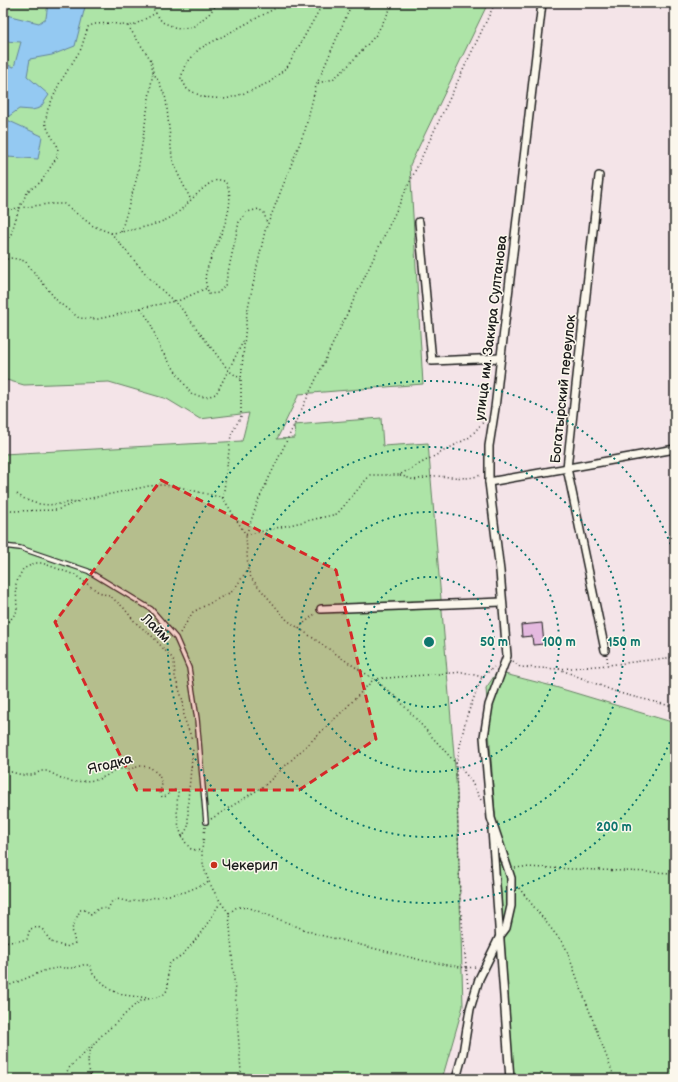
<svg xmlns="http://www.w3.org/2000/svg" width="678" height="1082" viewBox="0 0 678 1082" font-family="'Balsamiq Sans',sans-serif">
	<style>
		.green { fill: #ade4a7; stroke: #648062 }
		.water { fill: #94c9f2; stroke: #64849c }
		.building { fill: #e4b9df; stroke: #1c1c1c }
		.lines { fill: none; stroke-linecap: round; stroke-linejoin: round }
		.lane-casing { stroke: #1c1c1c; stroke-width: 6 }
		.street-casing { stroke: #1c1c1c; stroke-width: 10 }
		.path { stroke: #1c1c1c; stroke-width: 1.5; stroke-dasharray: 1 3; stroke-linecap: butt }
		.lane { stroke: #fbf7ec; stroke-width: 3.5 }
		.street { stroke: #fbf7ec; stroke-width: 7 }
		.marked { fill: #d62828; fill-opacity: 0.2; stroke: #d62828; stroke-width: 3; stroke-dasharray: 8 5; stroke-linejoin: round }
		.ring { fill: none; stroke: #0f766e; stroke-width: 2; stroke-dasharray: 2 4 }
		.poi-dot { fill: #c8321e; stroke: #fbf7ec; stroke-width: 1.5 }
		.labels { text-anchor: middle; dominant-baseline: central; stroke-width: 3; stroke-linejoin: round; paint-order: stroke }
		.street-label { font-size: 14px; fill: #1c1c1c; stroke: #fbf7ec }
		.poi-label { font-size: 14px; fill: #1c1c1c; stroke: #fbf7ec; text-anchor: start }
		.centre { fill: #0f766e; stroke: #fbf7ec; stroke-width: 2 }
		.ring-label { font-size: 12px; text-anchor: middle; font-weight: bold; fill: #0f766e; stroke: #fbf7ec; stroke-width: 3; stroke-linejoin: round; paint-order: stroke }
	</style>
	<rect width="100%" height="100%" fill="#f4e4e8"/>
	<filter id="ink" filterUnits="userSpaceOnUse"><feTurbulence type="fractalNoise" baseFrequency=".025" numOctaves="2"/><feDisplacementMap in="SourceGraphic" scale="8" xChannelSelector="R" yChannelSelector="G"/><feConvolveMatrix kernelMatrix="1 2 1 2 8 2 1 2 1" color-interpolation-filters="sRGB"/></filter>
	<g filter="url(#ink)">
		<g class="green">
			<polygon points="3,3 488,3 410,165 423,384 299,394 277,439 295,438 294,425 381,418 383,446 428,443 457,791 463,1006 442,1079 3,1079 3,454 242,441 249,413 200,419 167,399 109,382 24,385 3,379"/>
			<polygon points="497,672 552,686 675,723 675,1079 514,1079 486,688"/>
		</g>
		<polygon class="water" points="48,3 86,3 75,46 52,55 30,59 27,76 49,95 40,108 32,110 19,109 5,119 42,136 38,159 7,157 3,163 3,64 14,67 21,42 3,41 3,11 6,15 39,23 46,18"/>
		<polygon class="building" points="542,623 544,644 533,645 532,636 522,637 521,625"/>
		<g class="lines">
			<defs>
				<polyline id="lane" points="3,546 20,548 88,571 151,609 176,638 189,668 197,719 206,822"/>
				<g id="street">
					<polyline points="599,176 567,468 605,650"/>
					<polyline points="419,222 432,361 501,358"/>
					<polyline points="489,482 675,449"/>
					<polyline points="321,609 502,602"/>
					<polyline points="492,830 510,1079"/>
					<polyline points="456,1079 463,1053 470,1009 479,979 500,936 506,928 511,906 511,878 491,818 484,737 489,705 507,656 500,571 489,482 489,446 495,408 542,3"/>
				</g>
			</defs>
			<use href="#lane" class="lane-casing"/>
			<use href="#street" class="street-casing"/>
			<g class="path">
				<polyline points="149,3 162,22 179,29 194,26 209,14 218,3"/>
				<polyline points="285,3 199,49 185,65 181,78 187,89 203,97 226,99 248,92 270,82 288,66 323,3"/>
				<polyline points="153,72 160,84 166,99 172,157 178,174 191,200"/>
				<polyline points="318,83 333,79 345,69 376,35 392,6 402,3"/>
				<polyline points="3,210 19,208 28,191 41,182 57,157 58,147 49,132 45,123 48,109 59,84 81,49 88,27 94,24 111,23 128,26 134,25 156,13"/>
				<polyline points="121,232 137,177 153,72 151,60 128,26"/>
				<path d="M 111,233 C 126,232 160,225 173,216 C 185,209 206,180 219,180 C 221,180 223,181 225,181 C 241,206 212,248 206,273 C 204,280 207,288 209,294 L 218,293 L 225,286 L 239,222 L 247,212 L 259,209 L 264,213 L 267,223"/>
				<polyline points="3,242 10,238 19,208 48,204 64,204 93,226 111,233 151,280 181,308 229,371 241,379"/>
				<polyline points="3,260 12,258 25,261 58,302 79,318 98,319 116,315 141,308 180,300 207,288"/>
				<polyline points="141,308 150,322 161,350 192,395 206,397 216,394 244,340"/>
				<polyline points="400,475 414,480 435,476 469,478 482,475"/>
				<path d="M 17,494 C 37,509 55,505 78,501"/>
				<polyline points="223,498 231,435 241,416 241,379 247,312 265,231 305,130 316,86 352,3"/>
				<polyline points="3,510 11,511 57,510 82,500 149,486 162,485 175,486 223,498 246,535"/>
				<polyline points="246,535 337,514 370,475 399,475 470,437 485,420"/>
				<polyline points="3,627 6,626 17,611 16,584 19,577 23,569 35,563 42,563 75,575 97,591 111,597 123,607 135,622 153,637 172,658 174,661 175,677 183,701 184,718 192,739"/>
				<polyline points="298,628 315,614"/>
				<polyline points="180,633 193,612 233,591 248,569"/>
				<polyline points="607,657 608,665"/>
				<polyline points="513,661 520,667 559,669 619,693 675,707"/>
				<polyline points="559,669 608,665 675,657"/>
				<path d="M 3,773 L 11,772 L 23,775 L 33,775 L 41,771 L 47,771 L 65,780 L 75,782 L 96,780 L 106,776 L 113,771 L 118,769 L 129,769 L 141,766 L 150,767 L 159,775 L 162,784 L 160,792 L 162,797 L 167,796 L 171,791 L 175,790 L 178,792 C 176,812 176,834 191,849 L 202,851"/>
				<polyline points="481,800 470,779 398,699 374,679 352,665 287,620 251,578 248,569 246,535 258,501 495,3"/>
				<polyline points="211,819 264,786 343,711 374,679 463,672 482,677 494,667"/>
				<path d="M 205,827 C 204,835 203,842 202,850 C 201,872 215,896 229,913 L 241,1071 L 243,1079"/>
				<polyline points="182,837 188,827 188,800 193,748"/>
				<polyline points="515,868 523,867 675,873"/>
				<polyline points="519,888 565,946 615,1079"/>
				<polyline points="229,913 237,907 250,908 316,934 425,961 466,968 476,967"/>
				<polyline points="3,941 14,942 27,939 30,929 38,927 43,930 51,942 66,947 75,943 72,929 80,910 86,910 91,915 99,908 108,909 112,901 117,899 130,902 185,892 209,882"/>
				<polyline points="468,987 460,900 456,764 466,718 482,677"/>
				<polyline points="3,988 46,970 58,968 73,968 83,965 90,965 93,974 111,990 123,995 149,998"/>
				<polyline points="65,1079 68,1069 92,1045"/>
				<path d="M 92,1079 C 80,1049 98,1039 118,1021 C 125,1015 132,1006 141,1001 C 147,998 158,999 164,994 C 172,987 165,974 169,965 C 170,961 179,958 183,954 C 198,939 209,921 220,903"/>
			</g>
			<use href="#lane" class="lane"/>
			<use href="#street" class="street"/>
		</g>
	</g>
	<path class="marked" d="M 161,480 L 336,570 L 376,739 L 299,790 L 137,790 L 55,622 Z"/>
	<g class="ring">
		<circle cx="429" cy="642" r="65"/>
		<circle cx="429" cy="642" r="130"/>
		<circle cx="429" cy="642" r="195"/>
		<path d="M674 731A261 261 0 1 1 674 553"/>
	</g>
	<circle class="poi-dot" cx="214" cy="865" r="4"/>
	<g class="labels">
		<g class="street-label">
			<text transform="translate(491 328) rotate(-83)">улица им. Закира Султанова</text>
			<text transform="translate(563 389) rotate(-84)">Богатырский переулок</text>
			<text transform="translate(156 628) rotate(44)">Лайм</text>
			<text transform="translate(110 764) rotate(-15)">Ягодка</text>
		</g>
		<g class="poi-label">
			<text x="222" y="865">Чекерил</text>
		</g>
	</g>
	<circle cx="429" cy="642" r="6" class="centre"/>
	<g class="ring-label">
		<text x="494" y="646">50 m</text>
		<text x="559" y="646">100 m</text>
		<text x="624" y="646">150 m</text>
		<text x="614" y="831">200 m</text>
	</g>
	<rect width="678" height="1082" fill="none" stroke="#fbf7ec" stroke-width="16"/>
	<rect x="8" y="8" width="662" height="1066" fill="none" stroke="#1c1c1c" stroke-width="1.5" filter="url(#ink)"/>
</svg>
